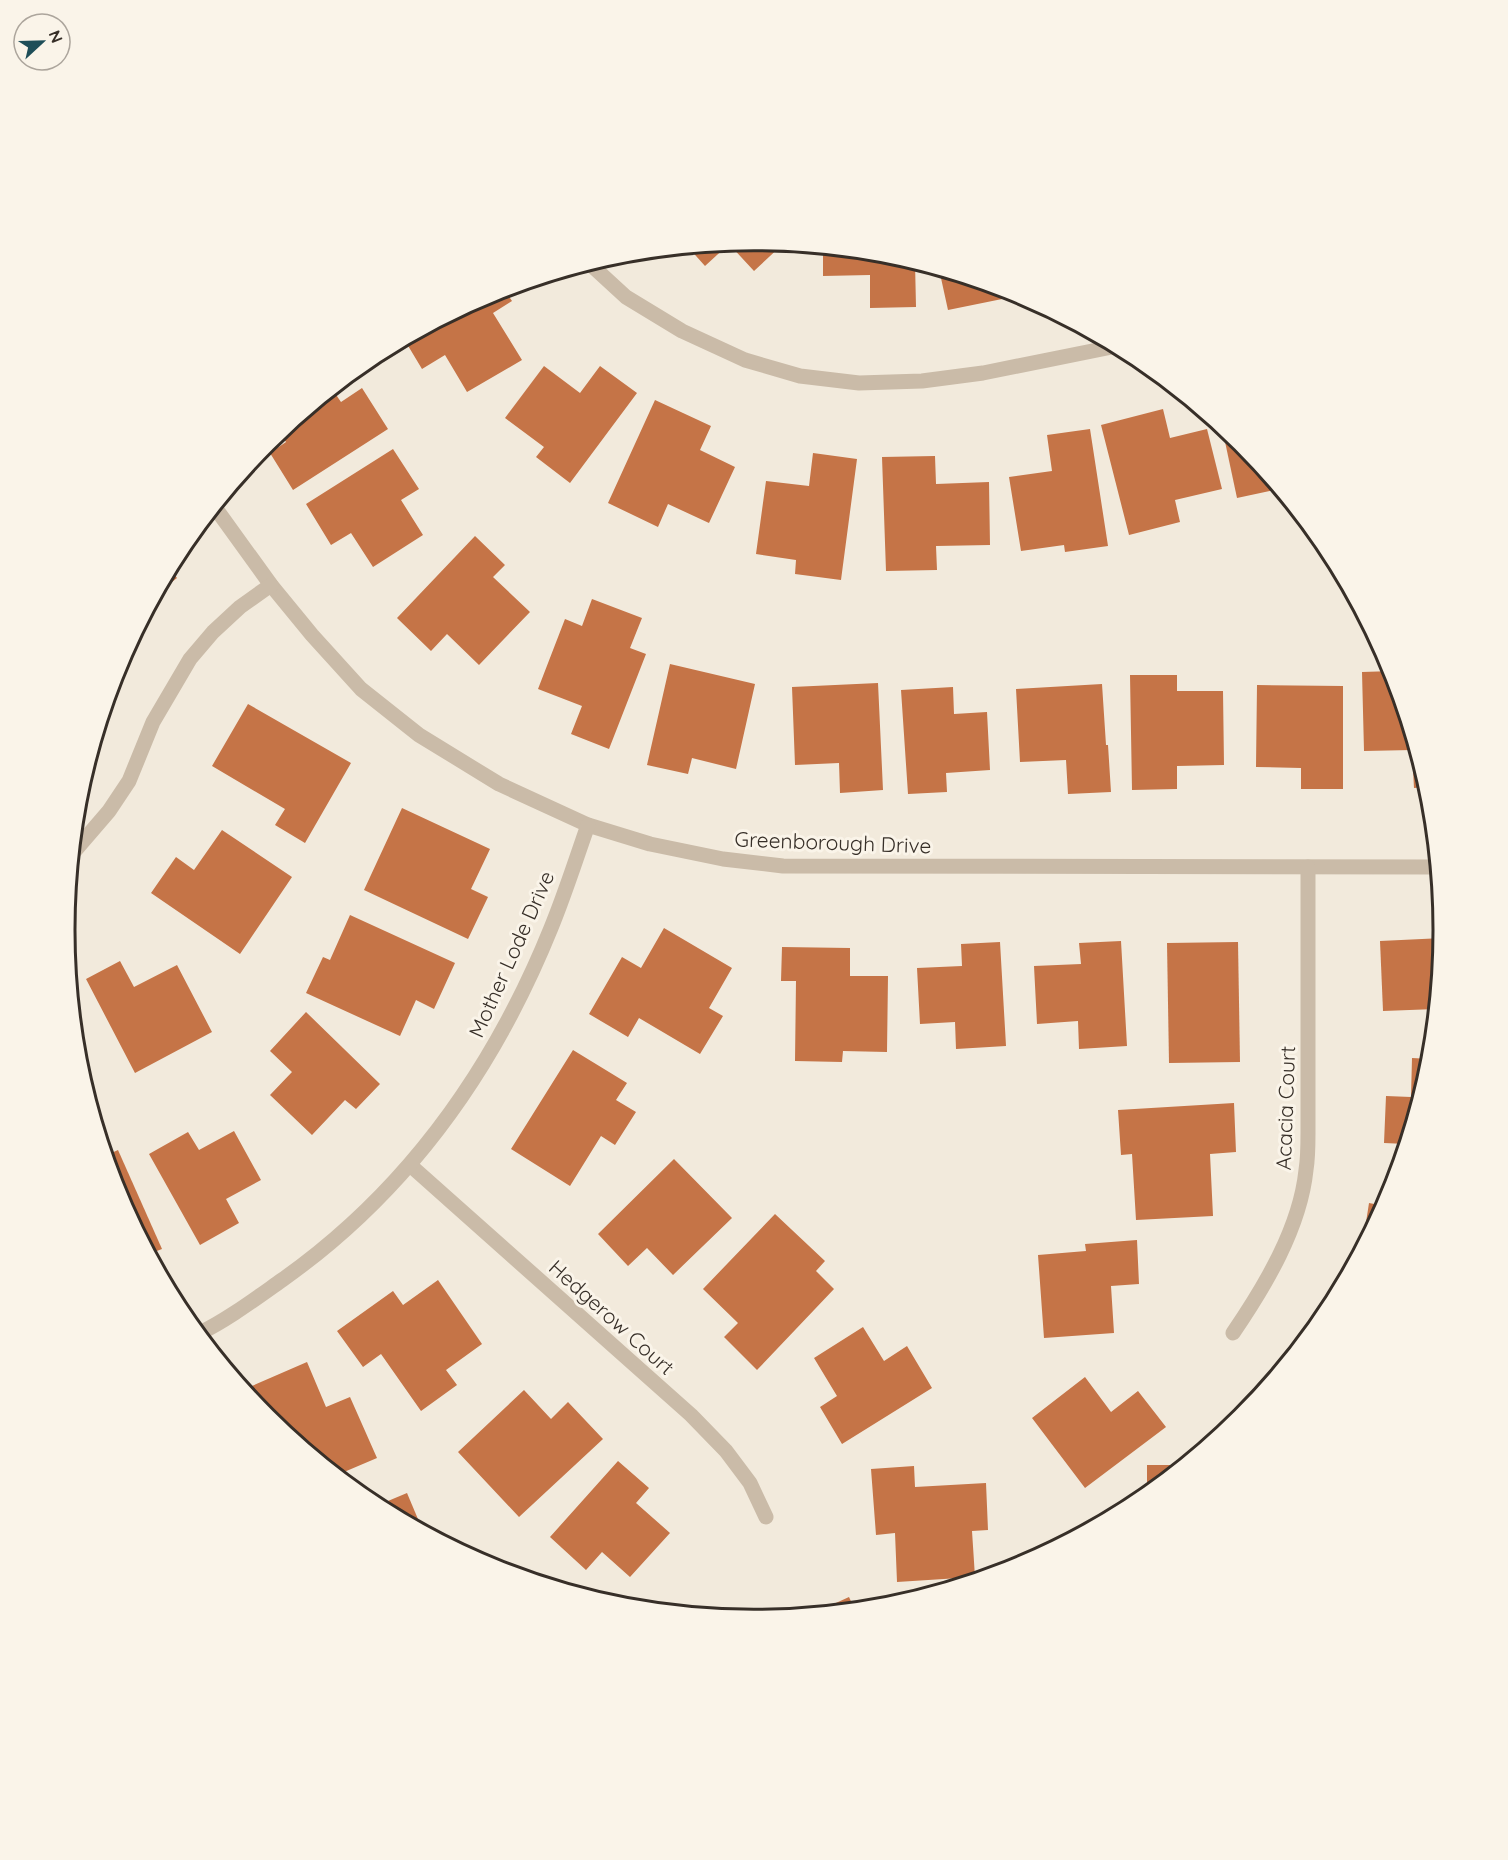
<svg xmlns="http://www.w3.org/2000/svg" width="1508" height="1860" viewBox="0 0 1508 1860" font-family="Quicksand,sans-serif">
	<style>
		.building { fill: #c57447 }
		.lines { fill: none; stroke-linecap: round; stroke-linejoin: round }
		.minor { stroke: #cabba8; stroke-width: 15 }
		.labels { text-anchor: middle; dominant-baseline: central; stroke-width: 6; stroke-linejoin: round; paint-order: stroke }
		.street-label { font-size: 21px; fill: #372f28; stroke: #faf4e9 }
		.rim { fill: none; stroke: #372f28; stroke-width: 3 }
	</style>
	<rect width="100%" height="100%" fill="#f2eadc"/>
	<g class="building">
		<polygon points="754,241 784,243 754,271 729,244 705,266 688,247"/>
		<polygon points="823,247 889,254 915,262 916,307 870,308 870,275 823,276"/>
		<polygon points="939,269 1005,289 1007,298 948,310"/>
		<polygon points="504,289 512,301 493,313 522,360 467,392 445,355 422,369 404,339 490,293"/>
		<polygon points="544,366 580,393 600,366 637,393 570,483 536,457 544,447 505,418"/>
		<polygon points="362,388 388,429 293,490 270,453 286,442 279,432 332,389 341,402"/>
		<polygon points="655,400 711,426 700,450 735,467 709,523 668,504 658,527 608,503"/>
		<polygon points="1163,409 1170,438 1207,429 1222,489 1175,500 1180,522 1129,535 1101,425"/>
		<polygon points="1090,429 1108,546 1065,552 1064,545 1021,551 1009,477 1052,471 1047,435"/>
		<polygon points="1233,435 1242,443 1279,489 1237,498 1224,437"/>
		<polygon points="393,449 419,489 401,500 423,535 373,567 351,533 331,545 306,504"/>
		<polygon points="813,453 857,459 841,580 795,574 796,560 756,554 766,481 809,486"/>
		<polygon points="935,456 936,484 989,482 990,545 936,546 937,570 886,571 882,457"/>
		<polygon points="475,536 505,565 493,577 530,612 479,665 447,634 431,651 397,618"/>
		<polygon points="169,568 177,578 155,595"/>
		<polygon points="592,599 642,618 630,648 646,654 609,749 571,734 582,706 538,689 565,619 582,626"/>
		<polygon points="670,664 755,684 736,769 692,758 688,774 647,765"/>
		<polygon points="1393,671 1401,700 1428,787 1414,788 1412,750 1364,751 1362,672"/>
		<polygon points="1130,675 1177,675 1177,691 1223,691 1224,765 1177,766 1177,789 1132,790"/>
		<polygon points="878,683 883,790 840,793 839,763 795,765 792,687"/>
		<polygon points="1102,684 1106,745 1108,745 1111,792 1068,794 1066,760 1020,762 1016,689"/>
		<polygon points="1257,685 1343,686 1343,789 1301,789 1301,768 1256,767"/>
		<polygon points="953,687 954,714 987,712 990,770 946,773 947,792 908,794 901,690"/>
		<polygon points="248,704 351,763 305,843 275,825 285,809 212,766"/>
		<polygon points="402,808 490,849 471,889 488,897 468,939 364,890"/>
		<polygon points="222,830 292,877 240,954 151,893 176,857 194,870"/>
		<polygon points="350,915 455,963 434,1009 416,1000 400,1036 306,993 323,957 330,960"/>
		<polygon points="664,928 732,968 709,1008 723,1016 700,1054 639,1018 628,1037 589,1014 622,957 641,968"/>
		<polygon points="1443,938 1436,1009 1383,1011 1380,941"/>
		<polygon points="1121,941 1127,1046 1079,1049 1078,1021 1037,1024 1034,966 1081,964 1079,943"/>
		<polygon points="1000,942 1006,1046 956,1049 955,1022 920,1024 917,968 962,966 961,944"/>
		<polygon points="1238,942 1240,1062 1169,1063 1167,943"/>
		<polygon points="782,947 850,948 850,976 888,976 887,1052 843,1051 842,1062 795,1061 796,981 781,981"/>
		<polygon points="120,961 134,987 177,965 212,1032 135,1073 86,979"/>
		<polygon points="306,1012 380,1084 356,1109 345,1100 312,1135 270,1095 292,1072 270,1051"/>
		<polygon points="573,1050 627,1083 616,1100 636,1112 615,1145 601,1136 570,1186 511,1149"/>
		<polygon points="1412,1058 1431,1059 1406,1144 1384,1143 1386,1096 1411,1097"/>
		<polygon points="1234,1103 1236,1152 1210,1154 1213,1216 1136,1220 1132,1154 1121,1155 1118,1110"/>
		<polygon points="234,1131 261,1180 226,1199 239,1223 200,1245 149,1154 188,1132 199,1150"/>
		<polygon points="118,1150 162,1249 149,1254 117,1194 105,1156"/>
		<polygon points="674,1159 732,1218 673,1275 647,1248 628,1266 598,1234"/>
		<polygon points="1369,1203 1385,1206 1362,1248"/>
		<polygon points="775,1214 825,1261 816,1271 834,1289 757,1370 724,1337 738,1323 703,1289"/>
		<polygon points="1137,1240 1139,1284 1111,1286 1114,1333 1044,1338 1038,1255 1086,1251 1085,1244"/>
		<polygon points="438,1280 482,1344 446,1370 457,1385 421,1411 381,1354 363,1367 337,1331 393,1291 403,1305"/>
		<polygon points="863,1327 884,1361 907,1346 932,1388 842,1444 820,1407 837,1396 814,1358"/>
		<polygon points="307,1362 326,1407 350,1397 377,1458 337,1475 266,1417 248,1394 245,1389"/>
		<polygon points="1085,1377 1111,1412 1138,1391 1166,1427 1085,1488 1032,1418"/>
		<polygon points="524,1390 551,1419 568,1402 603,1439 519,1517 458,1452"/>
		<polygon points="1193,1447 1205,1447 1193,1457"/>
		<polygon points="618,1461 649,1488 636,1503 670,1533 630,1577 602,1552 586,1570 550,1537"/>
		<polygon points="1147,1465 1183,1465 1147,1495"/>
		<polygon points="914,1466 915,1487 986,1483 988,1530 972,1531 975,1577 897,1582 895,1533 876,1535 871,1469"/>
		<polygon points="407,1493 423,1531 376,1506"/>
		<polygon points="849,1597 855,1610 814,1614 814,1613"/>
	</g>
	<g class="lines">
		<g class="minor">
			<polyline points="589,263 626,297 682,331 745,360 800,376 859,383 922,381 983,373 1117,346"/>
			<polyline points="214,506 271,585 312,635 361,689 419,735 499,784 588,825 650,844 723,859 783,866 1437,867"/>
			<polyline points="72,854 109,811 129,781 153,722 190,659 213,632 240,607 271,585"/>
			<polyline points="410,1165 691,1415 726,1451 750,1483 766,1517"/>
			<path d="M 1233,1333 C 1265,1286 1300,1228 1306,1170 C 1308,1158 1308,1146 1308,1133 L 1308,867"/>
			<path d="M 198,1334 C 227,1320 255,1299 282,1280 C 408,1191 494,1069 551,928 C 565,894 576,859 588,825"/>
		</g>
	</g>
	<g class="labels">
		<g class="street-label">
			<text transform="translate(833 842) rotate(2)">Greenborough Drive</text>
			<text transform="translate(511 954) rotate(-66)">Mother Lode Drive</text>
			<text transform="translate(1285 1108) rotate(-88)">Acacia Court</text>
			<text transform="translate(612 1317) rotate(42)">Hedgerow Court</text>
		</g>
	</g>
	<path d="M0 0H1508V1860H0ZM75 930a679 679 0 1 1 1358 0a679 679 0 1 1-1358 0Z" fill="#faf4e9" fill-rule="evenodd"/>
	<path class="rim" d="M75 930a679 679 0 1 1 1358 0a679 679 0 1 1-1358 0Z"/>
	<g transform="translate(42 42) rotate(68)"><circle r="28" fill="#faf4e9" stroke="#aca59c" stroke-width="1.5"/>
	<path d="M0-4.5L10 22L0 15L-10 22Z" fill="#1e4e58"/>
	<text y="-9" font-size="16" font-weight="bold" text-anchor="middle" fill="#372f28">N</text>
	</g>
</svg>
